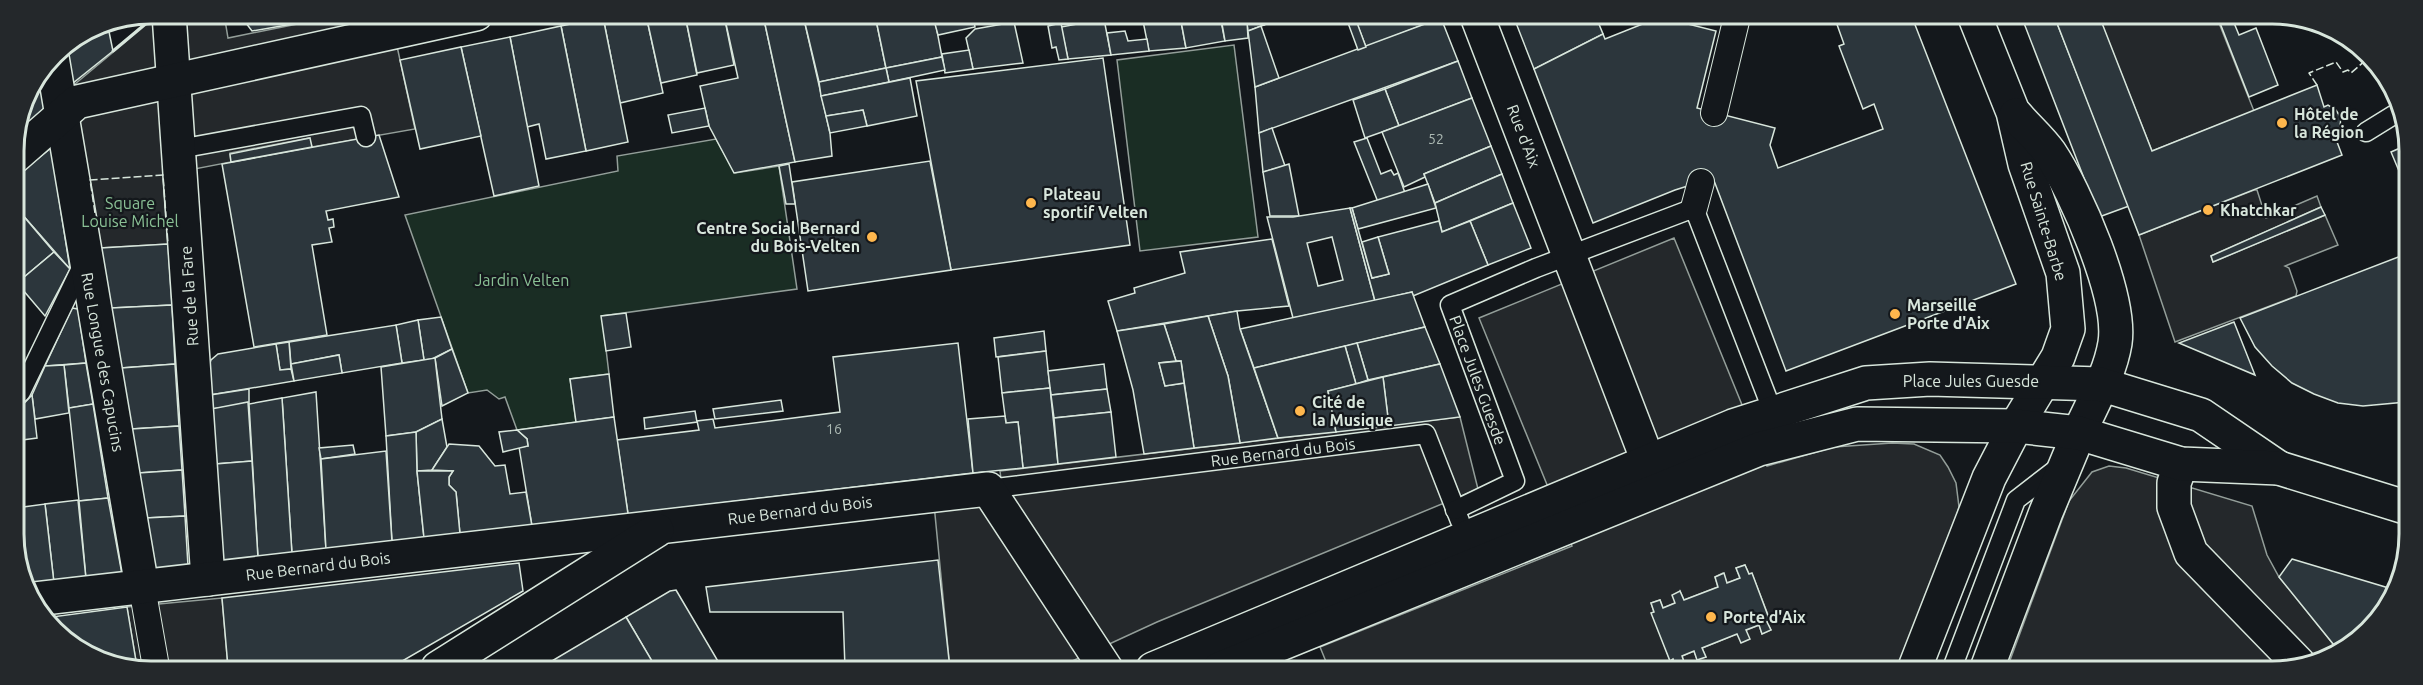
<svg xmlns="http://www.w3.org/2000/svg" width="2423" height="685" viewBox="0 0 2423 685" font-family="Ubuntu,sans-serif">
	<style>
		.green { fill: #1a2d24; stroke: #939e99; stroke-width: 1.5 }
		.parking { fill: #24282b; stroke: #939e99; stroke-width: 1.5; fill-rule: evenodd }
		.building { fill: #2c363c; stroke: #d8e6dc; stroke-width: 1.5; fill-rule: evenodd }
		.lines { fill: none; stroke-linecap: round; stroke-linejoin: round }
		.service-casing { stroke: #d8e6dc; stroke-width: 21 }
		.pedestrian-casing { stroke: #d8e6dc; stroke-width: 28 }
		.minor-casing { stroke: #d8e6dc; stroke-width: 36 }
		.tertiary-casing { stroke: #d8e6dc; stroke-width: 36 }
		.secondary-casing { stroke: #d8e6dc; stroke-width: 36 }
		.service { stroke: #14181c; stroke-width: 18 }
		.pedestrian { stroke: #14181c; stroke-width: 26 }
		.minor { stroke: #14181c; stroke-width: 33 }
		.tertiary { stroke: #14181c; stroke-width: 33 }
		.secondary { stroke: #14181c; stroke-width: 33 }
		.fence { stroke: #d8e6dc; stroke-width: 1.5; stroke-dasharray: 8 3; stroke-linecap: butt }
		.wall { stroke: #d8e6dc; stroke-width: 3 }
		.poi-dot { fill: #ffb74d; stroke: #14181c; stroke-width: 2 }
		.labels { text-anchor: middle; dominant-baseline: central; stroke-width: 4.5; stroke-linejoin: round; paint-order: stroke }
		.number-label { font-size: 14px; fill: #adbab4 }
		.poi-label { font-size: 16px; font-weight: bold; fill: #d8e6dc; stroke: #14181c; text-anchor: start }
		.street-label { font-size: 16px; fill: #d8e6dc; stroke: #14181c }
		.park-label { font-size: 16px; fill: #8ac095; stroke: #14181c }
		.rim { fill: none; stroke: #d8e6dc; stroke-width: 3 }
	</style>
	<rect width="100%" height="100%" fill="#14181c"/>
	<g class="green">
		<polygon points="1234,45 1258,237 1140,251 1117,60"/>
		<polygon points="716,139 735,173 779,166 797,289 602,316 609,374 570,379 576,422 517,430 505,397 499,399 487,390 468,393 405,215 618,171 617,156"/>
	</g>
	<g class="parking">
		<polygon points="159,14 224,14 228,38 347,14 390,14 415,129 312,147 309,138 230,153 231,162 163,175 168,244 100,248 90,180 57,182 45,109"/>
		<polygon points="2099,18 2217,18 2254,111 2152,151"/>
		<polygon points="2254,190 2257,190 2266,218 2317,196 2321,207 2211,256 2213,262 2325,215 2338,245 2285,266 2289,268 2297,291 2296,296 2175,342 2139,235"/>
		<path d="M 1674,238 L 1767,466 L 1834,447 L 1892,443 L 1914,444 L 1940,455 L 1948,467 L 1956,483 L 1959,507 L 1947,552 L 1901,670 L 1329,669 L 1320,647 L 1572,546 L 1479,318 ZM 1745,565 L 1749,574 L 1752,574 L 1770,620 L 1767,622 L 1771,630 L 1762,634 L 1759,625 L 1702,648 L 1706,657 L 1697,659 L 1694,651 L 1682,656 L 1685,665 L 1676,668 L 1673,659 L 1670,660 L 1652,613 L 1654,612 L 1651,603 L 1660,600 L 1663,608 L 1675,603 L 1680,591 L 1684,600 L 1718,587 L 1715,577 L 1723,573 L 1727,583 L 1740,578 L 1736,568 Z"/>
		<polygon points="1460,417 1478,489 1157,622 1055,669 950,669 933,494 1002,487 1000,471"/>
		<polygon points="2109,466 2126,468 2252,506 2267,555 2279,577 2338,650 2280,671 2006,671 2069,501 2092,472"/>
		<polygon points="222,598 228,667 137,667 127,607"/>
	</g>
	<g class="building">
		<polygon points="239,14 324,14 327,18 252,31"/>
		<polygon points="614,14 646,15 663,93 620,103 603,17"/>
		<polygon points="646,15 685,15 697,75 661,83"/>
		<polygon points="685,15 724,15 734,65 697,73"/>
		<polygon points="724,15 763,15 795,162 734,173 709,126 700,86 738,78"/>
		<polygon points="763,15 803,15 830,133 832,156 795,162"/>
		<polygon points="803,15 875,15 886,68 819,82"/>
		<polygon points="875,15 934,15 942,57 886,68"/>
		<polygon points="934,15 973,15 973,16 935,24"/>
		<polygon points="973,16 975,27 938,35 935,24"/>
		<polygon points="1142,16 1180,16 1186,48 1149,51"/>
		<polygon points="1180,16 1220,16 1225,41 1186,48"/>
		<polygon points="1246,16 1262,16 1264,25 1248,31"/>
		<polygon points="1262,16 1289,16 1264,25"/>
		<polygon points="1354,16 1440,16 1441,18 1366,47"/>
		<polygon points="1513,16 1531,16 1516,23"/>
		<polygon points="1531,16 1596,17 1603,34 1534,69 1516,23"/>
		<polygon points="603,17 628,142 586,151 561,26"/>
		<polygon points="1660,17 1716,31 1697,108 1775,128 1770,145 1778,168 1883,129 1874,104 1863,109 1839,46 1844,44 1835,19 1829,21 1828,17 1912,17 2016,284 1786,371 1713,178 1675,190 1593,223 1534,69 1603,34 1605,39"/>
		<polygon points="1441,18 1458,61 1259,133 1255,87"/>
		<polygon points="2022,18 2055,18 2129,206 2099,217"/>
		<polygon points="2055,18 2100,18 2152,151 2317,85 2324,107 2328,105 2336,110 2341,118 2339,133 2334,134 2342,155 2139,235"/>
		<polygon points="2218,18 2232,18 2239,35 2256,28 2278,85 2249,97"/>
		<polygon points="1104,19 1111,55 1068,59 1061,27"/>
		<polygon points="1356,20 1366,47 1358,50 1348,23"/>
		<polygon points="1247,21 1248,38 1225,41 1222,24"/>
		<polygon points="107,22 113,51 73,83 67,45 99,24"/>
		<polygon points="1014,22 1023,63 973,69 966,38 975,29"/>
		<polygon points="1061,23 1068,59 1059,60 1056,47 1052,48 1048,26"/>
		<polygon points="561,26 586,151 546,159 539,124 527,127 510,37"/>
		<polygon points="1261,26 1279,78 1255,87 1248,31"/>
		<polygon points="1125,31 1128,41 1147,39 1149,51 1111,55 1107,33"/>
		<polygon points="510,37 539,186 494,196 461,47"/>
		<polygon points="461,47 481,136 420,149 400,60"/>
		<polygon points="969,50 973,69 945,73 942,54"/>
		<polygon points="942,57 945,70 889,82 886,68"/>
		<polygon points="1103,58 1130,245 951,270 916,81"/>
		<polygon points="1458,61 1472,98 1399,126 1385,89"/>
		<polygon points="886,68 889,82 821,96 819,82"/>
		<polygon points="39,76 45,109 16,133 24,98"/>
		<polygon points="910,78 917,116 867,126 863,110 826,116 821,96"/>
		<polygon points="1385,89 1399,126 1365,138 1353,100"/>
		<polygon points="1472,98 1491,146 1424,174 1425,177 1404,187 1382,132"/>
		<polygon points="705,108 709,126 672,133 668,115"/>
		<polygon points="863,110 867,126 830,133 826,116"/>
		<polygon points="1272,128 1285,166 1263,172 1259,133"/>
		<polygon points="379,135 399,197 326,211 328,220 333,219 334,227 329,228 332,242 312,245 327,335 254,347 222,164"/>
		<polygon points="310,138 312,147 231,162 230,154"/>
		<polygon points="1367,138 1381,174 1391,170 1394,175 1398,173 1405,193 1378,202 1354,142"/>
		<polygon points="2407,145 2407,190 2391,152"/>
		<polygon points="1491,146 1502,174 1435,203 1424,174"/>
		<polygon points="51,148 70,269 14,205 14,178"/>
		<polygon points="930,161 951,270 808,291 792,182"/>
		<polygon points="789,164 795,204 786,204 779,166"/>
		<polygon points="1289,164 1299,216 1270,216 1263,172"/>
		<polygon points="1502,174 1513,203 1442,232 1435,203"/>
		<polygon points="1428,184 1436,208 1358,229 1352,208"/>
		<polygon points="1513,203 1531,248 1488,265 1470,221"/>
		<polygon points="14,205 54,252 17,283 15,279"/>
		<polygon points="2321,207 2325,215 2213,262 2211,256"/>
		<path d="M 1350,208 L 1375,301 L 1293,318 L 1267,217 L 1293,217 ZM 1332,237 L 1343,280 L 1318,286 L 1307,243 Z"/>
		<polygon points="1350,208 1352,208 1372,278 1389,274 1378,237 1439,221 1442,232 1470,221 1488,265 1413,296 1412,292 1375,301"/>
		<polygon points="1378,237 1389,274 1372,278 1362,242"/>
		<polygon points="1272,239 1289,306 1237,311 1117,331 1108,301 1135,293 1134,288 1185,273 1180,252"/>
		<polygon points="168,244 172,305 111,308 100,248"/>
		<polygon points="54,252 70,269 45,316 17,283"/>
		<polygon points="2406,254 2406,402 2363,406 2338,403 2314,394 2292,383 2272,366 2255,347 2240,318"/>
		<polygon points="1412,292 1425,327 1254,368 1240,329"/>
		<polygon points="172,305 175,364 121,368 111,308"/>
		<polygon points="72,308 78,309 86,363 45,366"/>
		<polygon points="1237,311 1240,329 1278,438 1240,443 1228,376 1208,316"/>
		<polygon points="626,313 631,347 606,351 601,316"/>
		<polygon points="1208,316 1228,376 1240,443 1194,448 1181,361 1176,361 1164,324"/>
		<polygon points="441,317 452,349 432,359 424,360 418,320"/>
		<polygon points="418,320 424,360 402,363 396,325"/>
		<polygon points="2234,322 2255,375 2179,343"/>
		<polygon points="1164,324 1176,361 1159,363 1165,386 1184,383 1194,448 1144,454 1133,390 1117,331"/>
		<polygon points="396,325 402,363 342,373 339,355 291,364 289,342"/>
		<polygon points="1425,327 1440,364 1368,380 1357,343"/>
		<polygon points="1044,331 1046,351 996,357 994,338"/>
		<polygon points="289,342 291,369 280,370 276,344"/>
		<polygon points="958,343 973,473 628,514 617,440 699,430 697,421 713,419 715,428 840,412 833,357"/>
		<polygon points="1357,343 1368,380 1356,384 1345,346"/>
		<polygon points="276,344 280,370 291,369 294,381 210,395 208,369 211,360 218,354"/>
		<polygon points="1345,346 1356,384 1328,391 1336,432 1278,438 1254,368"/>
		<polygon points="452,349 468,393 442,406 435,358"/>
		<polygon points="1046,351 1050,388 1002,393 998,357"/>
		<polygon points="15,353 23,363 15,378"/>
		<polygon points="339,355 342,373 294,381 291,364"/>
		<polygon points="435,358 442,419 416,432 386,436 381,367"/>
		<polygon points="1181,361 1184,383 1165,386 1159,363"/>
		<polygon points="86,363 93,404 69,408 64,365"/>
		<polygon points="175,364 179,426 131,429 121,368"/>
		<polygon points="1104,364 1107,389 1051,395 1048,371"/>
		<polygon points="1440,364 1460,417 1389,426 1383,377"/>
		<polygon points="64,365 69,413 35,419 32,395 45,366"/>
		<polygon points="609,374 614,417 576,422 570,379"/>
		<polygon points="1383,377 1389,426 1336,432 1328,391"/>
		<polygon points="1050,388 1058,464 1023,468 1018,422 1006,423 1002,393"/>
		<polygon points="249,389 249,404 211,409 210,395"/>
		<polygon points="1107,389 1111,412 1054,418 1051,395"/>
		<polygon points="316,392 326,550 292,554 282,398"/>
		<polygon points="32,395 37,438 15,441 15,413"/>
		<polygon points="282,398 292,554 258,558 249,404"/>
		<polygon points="781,400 783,411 715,419 713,409"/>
		<polygon points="248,402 252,461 215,464 211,409"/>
		<polygon points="93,404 108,498 79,501 69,408"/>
		<polygon points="695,411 697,422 645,429 644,418"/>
		<polygon points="1111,412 1116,457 1058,464 1054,418"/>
		<polygon points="1005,416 1006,423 1018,422 1023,468 973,473 968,419"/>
		<polygon points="614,417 628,514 532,526 519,447 528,446 527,439 517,430"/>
		<polygon points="442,419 447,447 432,470 417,471 416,432"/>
		<polygon points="179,426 182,470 138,473 131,429"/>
		<polygon points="517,430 527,439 528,446 503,452 499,432"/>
		<polygon points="416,432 417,471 424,538 392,542 386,436"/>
		<polygon points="449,444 479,446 495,466 505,465 510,494 526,492 532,526 460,534 456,492 449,485 449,477 453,471 432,470"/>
		<polygon points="353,445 355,454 321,459 319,448"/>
		<polygon points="386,451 392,542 326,550 321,459"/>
		<polygon points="252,461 258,558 221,562 215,464"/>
		<polygon points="182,470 185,516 145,518 138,473"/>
		<polygon points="417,471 453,471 449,477 449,485 456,492 460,534 424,538"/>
		<polygon points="108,498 122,574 86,579 79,501"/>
		<polygon points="78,500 86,579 54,583 45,504"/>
		<polygon points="45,504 54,583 29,586 17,562 16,508"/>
		<polygon points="185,516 188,566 154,570 145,518"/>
		<polygon points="2292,559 2392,589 2356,643 2338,650 2279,577"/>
		<polygon points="938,560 950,669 845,668 843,612 710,612 706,587"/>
		<polygon points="519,563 523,591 392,667 228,667 222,598"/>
		<polygon points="1745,565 1749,574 1752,573 1770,621 1767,622 1771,630 1762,634 1759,625 1746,630 1750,639 1741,643 1737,634 1702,648 1706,657 1697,660 1694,651 1682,656 1685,665 1676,668 1673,659 1670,661 1651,613 1654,612 1651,603 1660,600 1663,608 1675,603 1672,595 1680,591 1684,600 1718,587 1715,577 1724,573 1727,583 1740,578 1736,568"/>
		<polygon points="676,590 722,668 665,668 661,661 654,665 626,617 670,591"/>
		<polygon points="127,607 137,667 116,667 48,625 44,618"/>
		<polygon points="626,617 652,661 641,668 540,668"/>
	</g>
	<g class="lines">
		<defs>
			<g id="service">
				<polyline points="2366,132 2400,111"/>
				<polyline points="179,149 361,116 366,137"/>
				<polyline points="15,397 21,392 85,260"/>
				<polyline points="988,489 1426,434 1460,521"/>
				<polyline points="1455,510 1515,481 1450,305 1536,268 1694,208 1776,420"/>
				<polyline points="1951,671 2016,500 2060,466"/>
			</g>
			<g id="pedestrian">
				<polyline points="1714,113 1737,17"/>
				<polyline points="1694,208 1701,182"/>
				<polyline points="142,587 156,667"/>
			</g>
			<g id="minor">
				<polyline points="169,14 208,579"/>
				<polyline points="1477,16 1658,487"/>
				<polyline points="1975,17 2013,112 2025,164 2063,273 2068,329 2058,357 2016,426"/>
				<polyline points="52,57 142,587"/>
				<path d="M 2016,115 C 2027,128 2041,140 2050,153 C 2076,192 2122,297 2115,343 C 2110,374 2092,404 2079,433"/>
				<polyline points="14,157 77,102 476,14"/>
				<polyline points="2181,464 2174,483 2174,507 2191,553 2299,664"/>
				<polyline points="35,599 988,489 1106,669"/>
				<polyline points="438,668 657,530"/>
			</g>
			<g id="tertiary">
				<polyline points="1914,670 1989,478 2016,426"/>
				<polyline points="1986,671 2046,512 2079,433"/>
			</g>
			<g id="secondary">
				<polyline points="1153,669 1733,426 1866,383 1930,379 2100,384 2201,415 2279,468"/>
				<polyline points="1219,669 1759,449 1857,424 2016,426 2079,433 2181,464 2279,468 2405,507"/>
			</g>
		</defs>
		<use href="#service" class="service-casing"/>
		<use href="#pedestrian" class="pedestrian-casing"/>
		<use href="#minor" class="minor-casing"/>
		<use href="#tertiary" class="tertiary-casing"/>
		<use href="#secondary" class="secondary-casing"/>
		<use href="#service" class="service"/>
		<use href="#pedestrian" class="pedestrian"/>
		<use href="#minor" class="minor"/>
		<use href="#tertiary" class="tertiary"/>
		<use href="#secondary" class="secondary"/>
		<g class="fence">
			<polyline points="2317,85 2309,73 2336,62 2343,72 2348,70 2351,73 2367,59 2365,54"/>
			<polyline points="95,213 90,180 163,175 168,244"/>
		</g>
		<polyline class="wall" points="113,51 150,20 150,14"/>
	</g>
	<g class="poi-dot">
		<circle cx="2282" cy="123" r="6"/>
		<circle cx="1031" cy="203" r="6"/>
		<circle cx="2208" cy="210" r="6"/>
		<circle cx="872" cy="237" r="6"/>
		<circle cx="1895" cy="314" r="6"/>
		<circle cx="1300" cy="411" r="6"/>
		<circle cx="1711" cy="617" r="6"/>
	</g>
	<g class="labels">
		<g class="number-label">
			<text x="1436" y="139">52</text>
			<text x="834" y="429">16</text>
		</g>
		<g class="poi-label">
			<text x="2294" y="114">Hôtel de<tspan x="2294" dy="18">la Région</tspan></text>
			<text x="1043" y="194">Plateau<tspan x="1043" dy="18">sportif Velten</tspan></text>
			<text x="2220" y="210">Khatchkar</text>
			<text x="860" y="228" text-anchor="end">Centre Social Bernard<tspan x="860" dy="18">du Bois-Velten</tspan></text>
			<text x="1907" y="305">Marseille<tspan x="1907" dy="18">Porte d'Aix</tspan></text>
			<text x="1312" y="402">Cité de<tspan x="1312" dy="18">la Musique</tspan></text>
			<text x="1723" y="617">Porte d'Aix</text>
		</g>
		<g class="street-label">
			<text transform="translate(1524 136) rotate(69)">Rue d'Aix</text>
			<text transform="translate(2044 221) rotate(73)">Rue Sainte-Barbe</text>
			<text transform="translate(189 296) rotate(-94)">Rue de la Fare</text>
			<text transform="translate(103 362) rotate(80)">Rue Longue des Capucins</text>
			<text transform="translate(1478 380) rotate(70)">Place Jules Guesde</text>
			<text x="1971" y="381">Place Jules Guesde</text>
			<text transform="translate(1283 452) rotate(-7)">Rue Bernard du Bois</text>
			<text transform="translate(800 510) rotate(-7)">Rue Bernard du Bois</text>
			<text transform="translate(318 566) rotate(-7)">Rue Bernard du Bois</text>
		</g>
		<g class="park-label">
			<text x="130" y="203">Square<tspan x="130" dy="18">Louise Michel</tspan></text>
			<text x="522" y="280">Jardin Velten</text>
		</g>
	</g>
	<path d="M0 0H2423V685H0ZM151 24H2272A127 127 0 0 1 2399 151V534A127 127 0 0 1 2272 661H151A127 127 0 0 1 24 534V151A127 127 0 0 1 151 24Z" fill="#24282b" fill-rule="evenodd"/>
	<path class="rim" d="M151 24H2272A127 127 0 0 1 2399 151V534A127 127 0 0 1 2272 661H151A127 127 0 0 1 24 534V151A127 127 0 0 1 151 24Z"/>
</svg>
